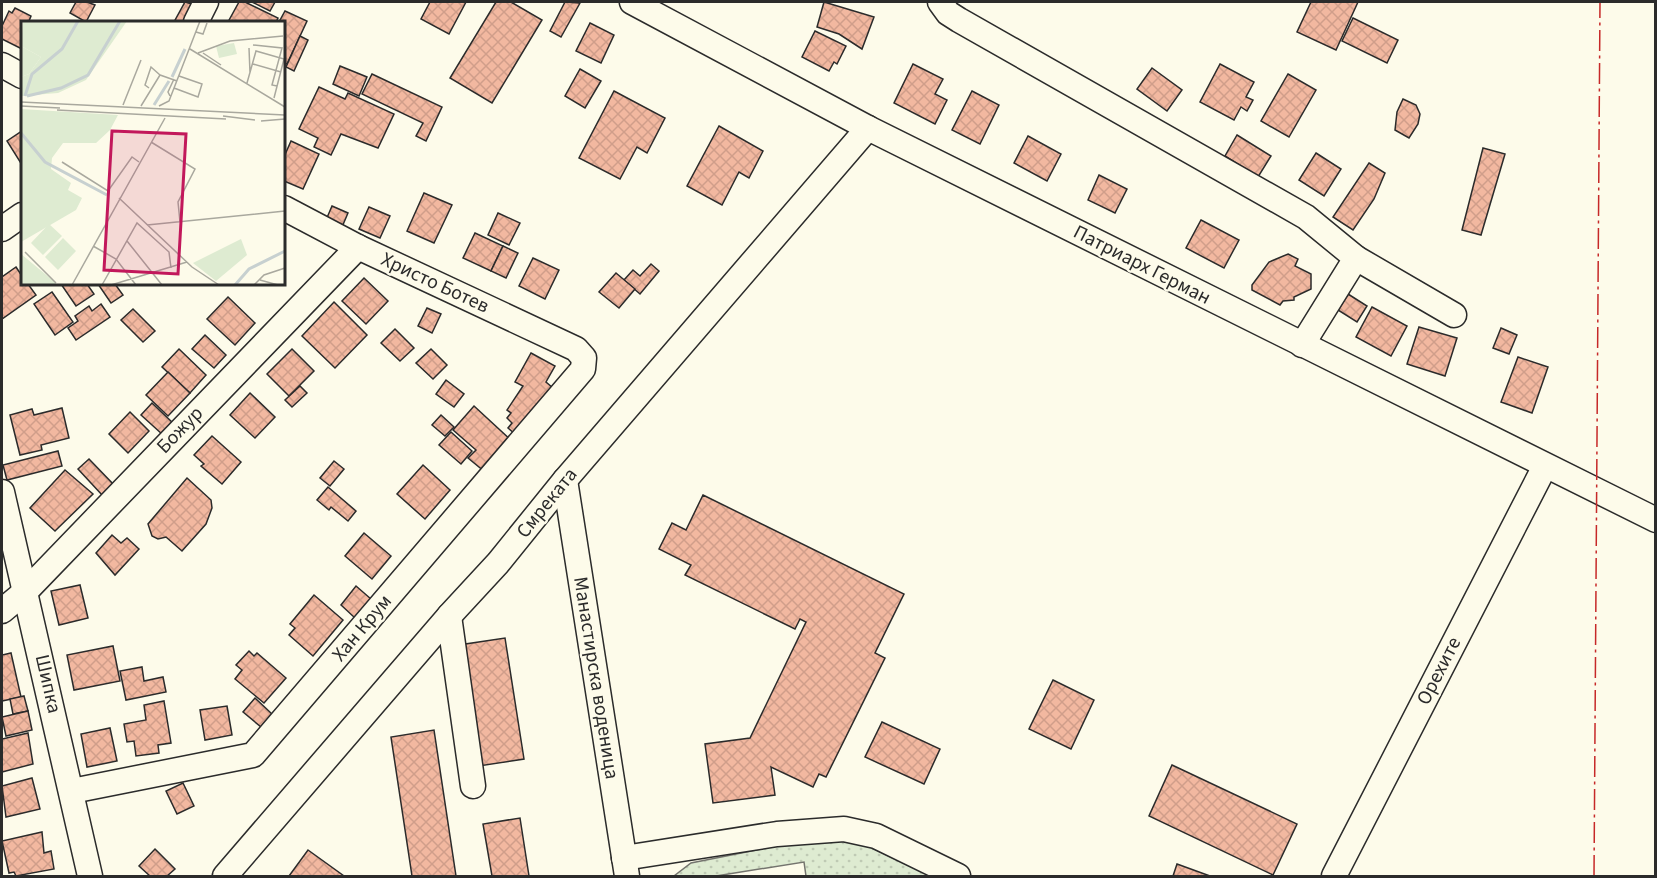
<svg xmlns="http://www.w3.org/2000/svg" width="1657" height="878" viewBox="0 0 1657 878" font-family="'Source Sans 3',sans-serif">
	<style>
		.grass { fill: url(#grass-dots); stroke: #74746e; stroke-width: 1.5 }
		.building { fill: url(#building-cross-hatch); stroke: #2b2b2b; stroke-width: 1.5 }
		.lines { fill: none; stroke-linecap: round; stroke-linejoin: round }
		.minor-casing { stroke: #2b2b2b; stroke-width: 27 }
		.minor { stroke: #fdfbea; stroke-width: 24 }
		.power { stroke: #c62828; stroke-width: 1.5; stroke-dasharray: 21 4.5 3 4.5; stroke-linecap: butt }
		.labels { text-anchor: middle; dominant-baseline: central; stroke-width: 4.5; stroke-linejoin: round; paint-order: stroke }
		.street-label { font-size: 20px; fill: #2b2b2b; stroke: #fdfbea }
		.inset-river { fill: none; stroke: #c7d0d0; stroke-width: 3 }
		.inset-road { fill: none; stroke: #a9a89e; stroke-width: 1.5 }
		.view { fill: #c2185b; fill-opacity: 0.15; stroke: #c2185b; stroke-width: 3 }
		.inset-edge { fill: none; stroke: #2b2b2b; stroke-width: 3 }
	</style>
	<defs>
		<pattern id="grass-dots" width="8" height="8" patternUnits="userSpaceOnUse" patternTransform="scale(1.5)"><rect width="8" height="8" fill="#deebd1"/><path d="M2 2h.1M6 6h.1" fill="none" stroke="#bfcab4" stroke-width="1.8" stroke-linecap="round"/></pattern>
		<pattern id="building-cross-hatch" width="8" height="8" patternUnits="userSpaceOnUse" patternTransform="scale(1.5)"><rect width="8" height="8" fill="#f2b8a0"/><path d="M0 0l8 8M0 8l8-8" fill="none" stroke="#d09e8a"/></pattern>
	</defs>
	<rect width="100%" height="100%" fill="#fdfbea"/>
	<polygon class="grass" points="838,841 864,844 931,876 806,876 804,862 716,876 674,876 691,863 781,845"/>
	<g class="building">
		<polygon points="76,2 87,2 95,5 86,22 70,13"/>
		<polygon points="185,2 192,4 183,22 174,22"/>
		<polygon points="239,2 245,2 278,18 276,22 228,22"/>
		<polygon points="252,2 275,2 270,11"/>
		<polygon points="430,2 466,2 449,34 421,19"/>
		<polygon points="496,2 511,2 542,20 492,103 450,78"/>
		<polygon points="565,2 580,3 561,37 550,31"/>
		<polygon points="824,2 874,17 862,49 839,34 817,27"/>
		<polygon points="1311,2 1358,2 1336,50 1297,32"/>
		<polygon points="15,8 31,16 29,21 32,22 22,22 22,49 2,39 2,26 9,11 12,13"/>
		<polygon points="285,11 307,21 287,64 284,62 284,22 279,22"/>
		<polygon points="1353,18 1398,40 1387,63 1342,41"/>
		<polygon points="590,23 614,35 601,63 576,51"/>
		<polygon points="815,31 846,46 837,64 834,62 829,71 802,57"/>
		<polygon points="300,36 308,40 294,71 286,67"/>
		<polygon points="913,64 943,79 935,94 947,100 935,124 894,103"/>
		<polygon points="1220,64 1254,82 1246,97 1253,100 1247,111 1241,107 1234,120 1200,102"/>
		<polygon points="340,66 367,77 359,96 333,84"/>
		<polygon points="1152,68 1182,90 1167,111 1137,89"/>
		<polygon points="580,69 601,81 585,108 565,96"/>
		<polygon points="372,74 442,107 426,141 416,136 423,123 362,94"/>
		<polygon points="1288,74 1316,90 1289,137 1261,121"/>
		<polygon points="319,87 345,99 348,93 394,114 378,148 341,134 331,155 314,147 318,138 299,129"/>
		<polygon points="614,91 665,118 647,153 637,147 620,179 579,158"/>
		<polygon points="972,91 999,105 980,144 952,130"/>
		<polygon points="1403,99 1416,105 1420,114 1418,124 1409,138 1395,130 1397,112"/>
		<polygon points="719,126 763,151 749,178 739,172 722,205 687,186"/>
		<polygon points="22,131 22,165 7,141"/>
		<polygon points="1237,135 1271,156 1258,177 1225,156"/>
		<polygon points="1028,136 1061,154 1047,181 1014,163"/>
		<polygon points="291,141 319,154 303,189 284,181 284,157"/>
		<polygon points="1483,148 1505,154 1481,235 1462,230"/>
		<polygon points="1316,153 1341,169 1324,196 1299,180"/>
		<polygon points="1369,163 1385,173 1374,199 1353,230 1333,217"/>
		<polygon points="1099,175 1127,189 1115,213 1088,200"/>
		<polygon points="424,193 452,205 434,243 407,231"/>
		<polygon points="332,206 348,213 342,227 326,220"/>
		<polygon points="369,207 390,216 380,238 359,229"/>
		<polygon points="498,213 520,223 509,245 488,235"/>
		<polygon points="1201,220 1239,240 1224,268 1186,248"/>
		<polygon points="475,233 503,246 491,271 463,258"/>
		<polygon points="503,246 518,253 506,278 491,271"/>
		<polygon points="1288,254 1298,259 1295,266 1311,274 1311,289 1294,297 1294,300 1283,301 1280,305 1252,290 1252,285 1269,262"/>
		<polygon points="533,258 559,270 545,299 519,286"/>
		<polygon points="651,264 659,271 640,294 624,280 633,270 640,276"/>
		<polygon points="16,267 22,276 22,284 28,284 36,295 2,319 2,277"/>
		<polygon points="616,273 635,289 619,308 599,292"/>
		<polygon points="364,278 388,301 366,324 342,301"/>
		<polygon points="61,284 87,284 94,294 76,306"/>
		<polygon points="98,284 115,284 123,295 111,303"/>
		<polygon points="52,292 73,322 55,335 34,304"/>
		<polygon points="1348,294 1367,306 1357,322 1338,310"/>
		<polygon points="228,297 255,323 235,345 207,319"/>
		<polygon points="334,302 367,335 335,368 302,336"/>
		<polygon points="101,304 110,317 76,340 68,328 78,321 75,316 89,306 92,311"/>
		<polygon points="1372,307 1407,326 1391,356 1356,337"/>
		<polygon points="427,308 441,314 432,333 418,326"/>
		<polygon points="133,309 155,331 143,342 121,320"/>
		<polygon points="1419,327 1457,338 1445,376 1407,364"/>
		<polygon points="1501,328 1517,335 1509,354 1493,348"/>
		<polygon points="395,329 414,348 400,361 381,343"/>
		<polygon points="205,335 226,355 214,368 192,349"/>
		<polygon points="179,349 206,375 190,393 162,367"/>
		<polygon points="292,349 314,371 289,396 267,374"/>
		<polygon points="431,349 447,365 433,379 416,363"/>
		<polygon points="531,353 555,366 546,382 553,388 515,434 508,428 512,423 507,418 511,413 507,410 523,386 515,382"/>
		<polygon points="1518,357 1548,367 1532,413 1501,402"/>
		<polygon points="168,372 190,393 168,416 146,395"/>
		<polygon points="446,380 464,394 454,407 436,394"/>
		<polygon points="300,386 307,393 292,407 285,400"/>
		<polygon points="250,393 275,417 255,438 230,415"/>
		<polygon points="152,403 173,423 163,435 141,415"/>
		<polygon points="474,406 512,441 485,472 468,458 476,450 453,430"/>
		<polygon points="62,408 69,438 41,445 42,450 20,455 10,415 32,409 34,415"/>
		<polygon points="130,412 149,431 128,453 109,434"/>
		<polygon points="441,415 454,427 445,436 432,425"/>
		<polygon points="451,432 472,451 461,464 439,445"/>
		<polygon points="212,436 241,462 222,484 201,466 204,464 194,455"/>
		<polygon points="58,451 62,466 7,480 3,465"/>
		<polygon points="89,459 115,486 103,496 78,469"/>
		<polygon points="334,461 344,469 330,486 320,478"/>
		<polygon points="423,465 450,490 425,519 397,494"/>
		<polygon points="65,470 93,494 55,531 30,508"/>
		<polygon points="187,478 211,500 212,508 206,524 182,551 166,537 158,539 152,536 148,524"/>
		<polygon points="328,487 356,511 348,521 331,507 329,510 317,500"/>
		<polygon points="703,495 904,594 875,653 885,658 826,777 819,774 813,787 771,767 775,795 713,803 705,744 750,738 806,622 800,619 795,629 685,575 691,565 659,549 672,523 686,530"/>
		<polygon points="364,533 391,556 372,579 345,556"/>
		<polygon points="112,535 121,543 127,538 139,549 115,575 96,553"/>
		<polygon points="80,585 88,618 59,625 51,591"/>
		<polygon points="356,586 371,599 355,618 341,605"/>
		<polygon points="314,595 343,620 313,656 289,635 295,628 290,624"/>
		<polygon points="505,638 524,759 479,766 459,645"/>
		<polygon points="113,646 120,681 74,690 67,655"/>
		<polygon points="249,651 254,656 257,653 286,678 264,703 235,679 242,670 236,665"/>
		<polygon points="11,653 21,697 2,701 2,655"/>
		<polygon points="142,667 144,681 163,677 166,692 126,700 120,671"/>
		<polygon points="1053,680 1094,700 1071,749 1029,729"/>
		<polygon points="24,696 28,711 13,714 10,699"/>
		<polygon points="255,698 272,714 261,727 243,712"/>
		<polygon points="164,701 171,743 158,745 159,753 136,756 134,741 127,742 124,724 146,720 144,705"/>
		<polygon points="227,706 232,735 205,740 200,710"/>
		<polygon points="28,711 32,730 6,736 2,717"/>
		<polygon points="882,722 940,749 924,784 865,757"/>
		<polygon points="110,728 117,761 87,767 81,734"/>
		<polygon points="434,730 456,876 412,876 391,737"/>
		<polygon points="28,733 33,764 2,772 2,739"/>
		<polygon points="1172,765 1297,824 1273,875 1149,816"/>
		<polygon points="32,778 40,809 6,817 2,786"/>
		<polygon points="183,783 194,806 177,814 166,791"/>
		<polygon points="520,818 529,876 492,876 483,824"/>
		<polygon points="42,832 44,853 51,851 54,869 16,876 14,872 9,873 2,841"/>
		<polygon points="155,849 175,869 167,876 150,876 139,866"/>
		<polygon points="308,850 344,876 289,876"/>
		<polygon points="1177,864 1210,876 1173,876"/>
	</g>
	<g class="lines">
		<defs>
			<g id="minor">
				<polyline points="632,2 868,128 1656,520"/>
				<polyline points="940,2 948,13 959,20 1306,217 1356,258 1302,345"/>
				<polyline points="196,22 206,2"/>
				<polyline points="2,65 22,76"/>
				<polyline points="2,229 22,215"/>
				<polyline points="1356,258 1454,315"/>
				<polyline points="565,480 627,876"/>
				<polyline points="2,492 90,876"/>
				<polyline points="2,611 26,591 358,247"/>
				<polyline points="449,616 473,786"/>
				<polyline points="72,791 253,755 583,369 584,358 576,349 358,247 284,208"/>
				<polyline points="624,858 777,834 844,829 876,836 958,876"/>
				<polyline points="225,876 449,616 498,563 565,480 868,128"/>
				<polyline points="1334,876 1545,466"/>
			</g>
		</defs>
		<use href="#minor" class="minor-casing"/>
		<use href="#minor" class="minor"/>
		<polyline class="power" points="1594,876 1600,2"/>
	</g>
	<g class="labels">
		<g class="street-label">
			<text transform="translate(1142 265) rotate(27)">Патриарх Герман</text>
			<text transform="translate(435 283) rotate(25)">Христо Ботев</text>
			<text transform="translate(180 430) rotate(-46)">Божур</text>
			<text transform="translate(547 503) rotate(-51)">Смреката</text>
			<text transform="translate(362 628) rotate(-50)">Хан Крум</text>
			<text transform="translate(1439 671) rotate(-63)">Орехите</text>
			<text transform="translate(596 678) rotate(81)">Манастирска воденица</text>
			<text transform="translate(48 684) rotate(77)">Шипка</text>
		</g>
	</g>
	<g transform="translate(21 21)">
		<rect width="264" height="264" fill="#fdfbea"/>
		<path d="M 0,25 L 20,36 L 8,53 L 0,56 ZM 0,88 L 97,94 L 89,109 L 75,122 L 42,122 L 31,137 L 30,148 L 50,162 L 47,169 L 61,177 L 55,189 L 0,221 Z" fill="#deebd1"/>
		<path d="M 2,0 L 106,0 L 65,59 L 37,72 L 0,75 L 0,56 L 8,53 L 20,36 L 0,25 Z" fill="#deebd1"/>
		<path d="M 220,218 L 226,234 L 195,260 L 172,242 Z" fill="#deebd1"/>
		<path d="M 213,22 L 216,33 L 198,37 L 195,25 ZM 28,203 L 41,215 L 22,234 L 10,222 ZM 42,217 L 55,230 L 37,249 L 24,236 ZM 0,233 L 35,262 L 34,264 L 0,264 Z" fill="#deebd1"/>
		<path class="inset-river" d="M 151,56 L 164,28M 4,75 L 11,53 L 41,28 L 57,0M 6,75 L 40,67 L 67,54 L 99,0M 133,84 L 148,60M 0,112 L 24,141 L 86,174M 214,264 L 228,248 L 264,230"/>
		<path class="inset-road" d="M 175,11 L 182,13 L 186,2M 232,24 L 261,27 L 251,64 L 256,65M 228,27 L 229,52M 169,28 L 264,86M 177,32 L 209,20 L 262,15M 182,32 L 200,44M 232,43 L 260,51M 226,62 L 235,30 L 263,38 L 253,77M 128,67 L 124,64 L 130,46 L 139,54M 153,67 L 177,76 L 181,63 L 158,55M 149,75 L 147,71 L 153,58M 0,81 L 264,94M 102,84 L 120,39M 0,85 L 39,87M 120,85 L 139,54 L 156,60M 138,85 L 148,80 L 179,0M 36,89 L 205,98M 202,95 L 234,99M 240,100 L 264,98M 130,121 L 174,148 L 157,181 L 159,201M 41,141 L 87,170 L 111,136 L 118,141M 98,177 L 171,246 L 198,264M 126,204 L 264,190M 106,220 L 141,264M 72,225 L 95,238 L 115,264M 4,231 L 35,262M 239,259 L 257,264M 51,264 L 144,97M 81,264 L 116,202 L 148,231 L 150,247M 90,264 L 166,241M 233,264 L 243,254 L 264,247"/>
		<path class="view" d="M 91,110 L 165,113 L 157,253 L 83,249 Z"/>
		<rect width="264" height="264" class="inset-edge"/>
	</g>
	<rect width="1657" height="878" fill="none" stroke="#2b2b2b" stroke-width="6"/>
</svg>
